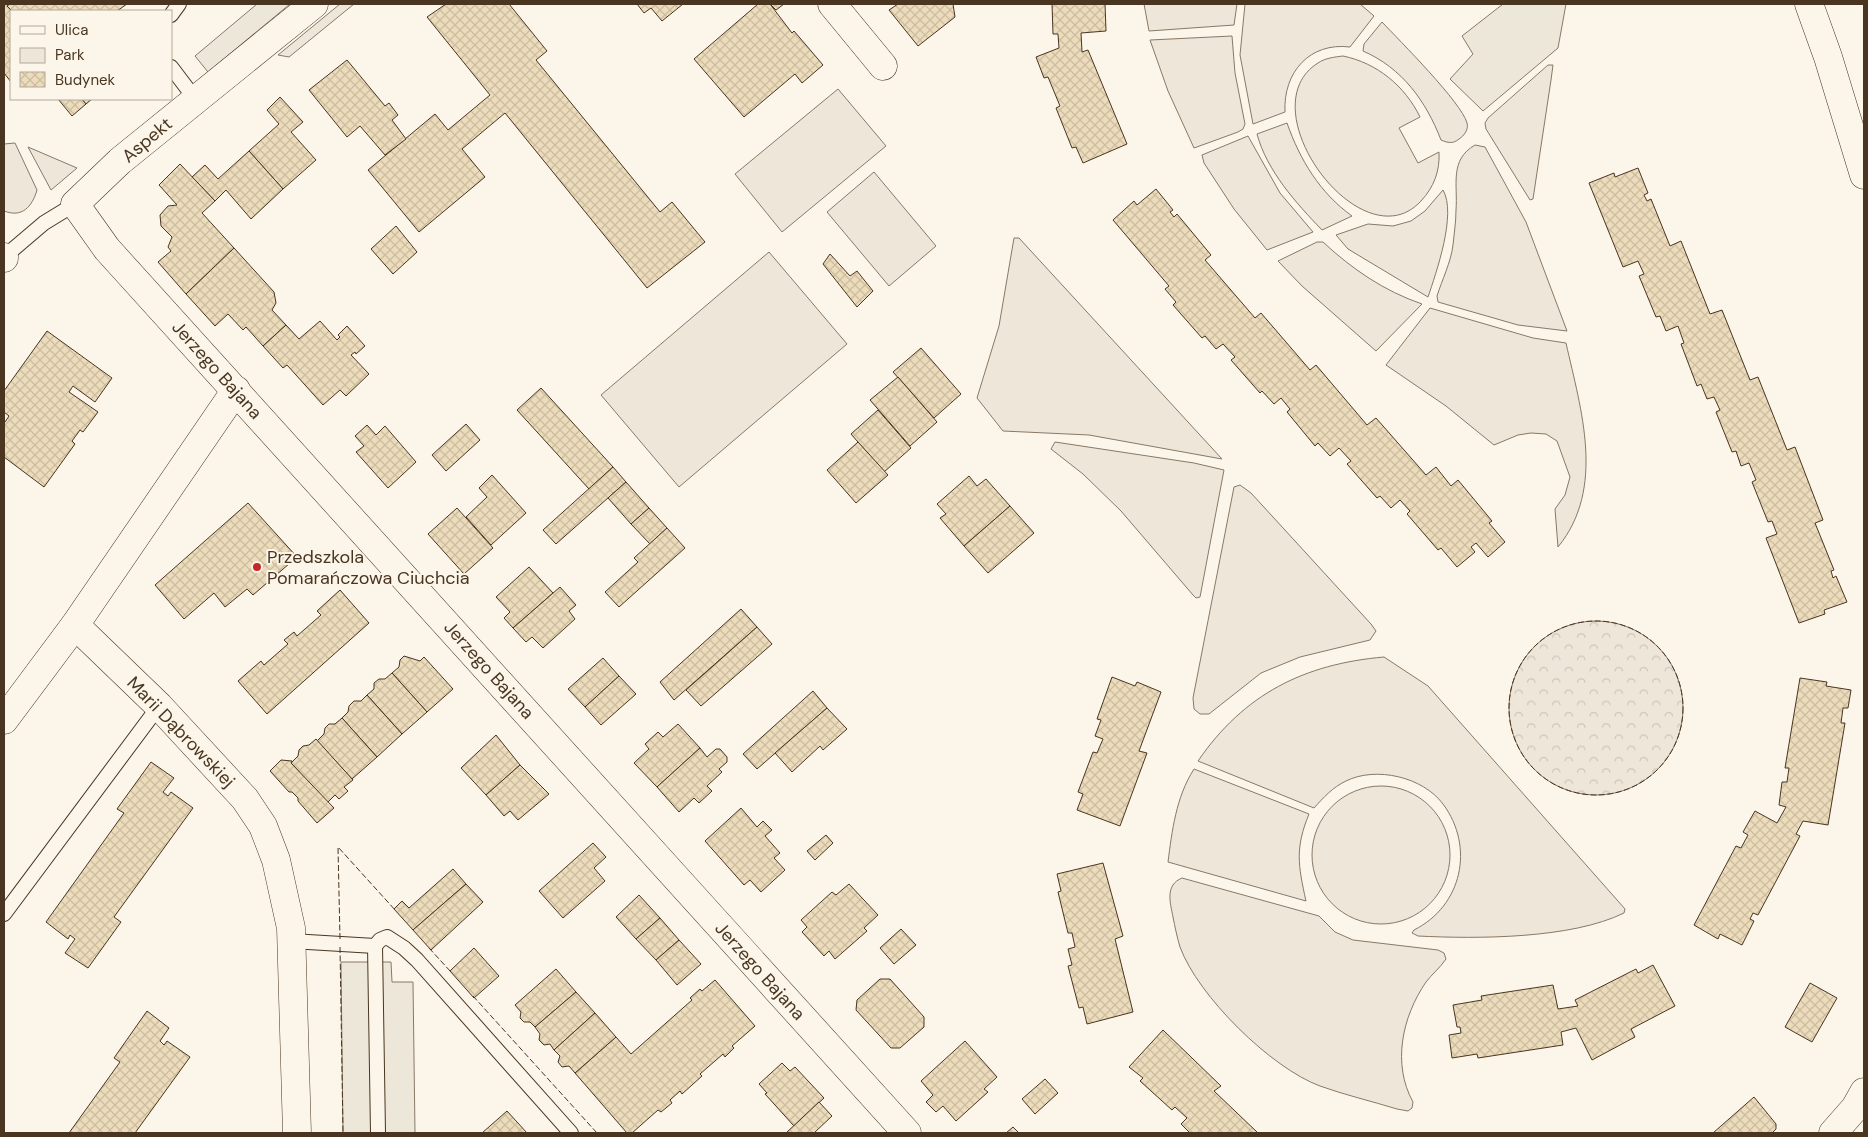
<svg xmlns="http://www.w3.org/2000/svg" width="1868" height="1137" viewBox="0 0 1868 1137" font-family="'DM Sans',sans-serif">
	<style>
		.green { fill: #ede6d9; stroke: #887966 }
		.park { fill: url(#park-crowns); stroke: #887966 }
		.parking { fill: #ede7d9; stroke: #887966 }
		.building { fill: url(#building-cross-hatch); stroke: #4a3520 }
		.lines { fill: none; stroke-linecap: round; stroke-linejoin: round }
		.service-casing { stroke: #4a3520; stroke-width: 16 }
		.minor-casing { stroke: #4a3520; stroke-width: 29 }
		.service { stroke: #fbf6e9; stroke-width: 14 }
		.minor { stroke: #fbf6e9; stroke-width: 28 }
		.fence { stroke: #4a3520; stroke-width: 1; stroke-dasharray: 6 2.5; stroke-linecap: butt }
		.poi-dot { fill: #c62828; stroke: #fbf6e9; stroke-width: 2 }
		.labels { text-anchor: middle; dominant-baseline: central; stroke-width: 4; stroke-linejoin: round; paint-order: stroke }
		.street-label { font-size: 18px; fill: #4a3520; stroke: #fbf6e9 }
		.poi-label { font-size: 18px; fill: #4a3520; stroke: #fbf6e9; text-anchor: start }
	</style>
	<defs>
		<pattern id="park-crowns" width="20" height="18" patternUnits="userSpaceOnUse" patternTransform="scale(1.25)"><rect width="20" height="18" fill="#ede6d9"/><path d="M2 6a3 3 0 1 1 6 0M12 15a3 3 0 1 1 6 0" fill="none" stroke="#cdc6ba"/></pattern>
		<pattern id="building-cross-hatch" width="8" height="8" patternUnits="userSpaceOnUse" patternTransform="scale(1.25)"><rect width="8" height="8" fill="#ecdcbc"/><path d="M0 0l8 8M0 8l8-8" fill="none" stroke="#ccbda1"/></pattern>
	</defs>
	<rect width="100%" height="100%" fill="#fbf6e9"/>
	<g class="green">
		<polygon points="1144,4 1237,4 1234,25 1149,31"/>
		<path d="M 1245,4 L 1360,4 L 1374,16 L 1350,47 C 1310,42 1283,72 1285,112 L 1253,124 L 1240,55 Z"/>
		<path d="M 1382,22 C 1399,40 1462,103 1467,123 C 1469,129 1464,136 1459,139 C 1453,144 1448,143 1441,140 C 1426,101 1402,68 1363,51 L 1364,44 Z"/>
		<polygon points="1232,36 1235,73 1245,124 1243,129 1238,132 1194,148 1168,91 1150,40"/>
		<path d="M 1343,56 C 1377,63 1405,86 1420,117 L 1399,128 L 1418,163 L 1439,152 C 1440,171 1434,187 1421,201 C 1362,265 1246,108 1318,63 C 1325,58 1335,57 1343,56 Z"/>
		<polygon points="1548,65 1553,65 1551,80 1533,199 1530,200 1486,129 1485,123 1488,118"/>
		<polygon points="838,89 886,146 782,232 735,174"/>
		<path d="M 1287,123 C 1300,160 1320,193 1352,216 L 1322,230 C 1296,203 1267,171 1257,134 Z"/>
		<polygon points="1248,136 1280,193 1313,232 1267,250 1234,209 1204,163 1202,155"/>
		<path d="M 15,143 L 37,190 C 32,207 22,218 4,211 L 4,144 Z"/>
		<path d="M 1475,145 L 1485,147 L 1526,222 L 1567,331 L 1518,325 L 1438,302 L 1437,296 C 1442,280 1451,262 1453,245 C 1454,234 1456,222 1456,210 C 1458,185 1449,160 1475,145 Z"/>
		<polygon points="28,147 77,168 51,190"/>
		<polygon points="874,172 936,246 889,286 827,212"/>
		<path d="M 1443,190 C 1457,214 1436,273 1428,297 L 1348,249 L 1336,235 L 1368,224 L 1393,226 L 1411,221 L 1425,211 Z"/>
		<polygon points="1014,238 1019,238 1222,459 1089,435 1003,431 977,398 999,326"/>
		<path d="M 1317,242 L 1323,242 C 1352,269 1384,291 1422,304 L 1376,351 L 1302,286 L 1278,261 Z"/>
		<polygon points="769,252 847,344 679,487 601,395"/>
		<path d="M 1430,308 L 1533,338 L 1566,343 C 1581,410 1606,488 1558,547 L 1555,509 L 1565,495 L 1570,477 L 1557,441 L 1546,434 L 1531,433 L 1518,435 L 1494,445 L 1446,406 L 1386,365 Z"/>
		<polygon points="1055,442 1194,463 1224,470 1200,597 1196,598 1193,595 1121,511 1083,474 1051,449"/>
		<polygon points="1240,485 1251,493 1371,624 1376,631 1370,640 1300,657 1261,673 1209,714 1200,714 1194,709 1193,698 1234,487"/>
		<path d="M 1384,657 L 1428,686 L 1625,909 L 1624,913 C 1571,939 1477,939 1418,936 L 1412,933 L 1414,930 C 1462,906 1475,847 1443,804 C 1423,777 1376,766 1346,781 C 1333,787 1323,798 1314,808 L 1198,761 C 1244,694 1304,664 1384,657 Z"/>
		<path d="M 1194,769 L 1309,814 C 1295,848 1298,865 1306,901 L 1168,862 C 1172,831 1176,797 1194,769 Z"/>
		<circle cx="1381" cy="855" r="69"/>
		<path d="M 1182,878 L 1319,916 L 1335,932 L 1353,940 L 1438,950 L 1444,953 L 1446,959 C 1440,968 1432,974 1426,982 C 1402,1017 1392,1064 1413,1102 L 1412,1108 L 1408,1111 L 1397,1109 C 1371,1101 1345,1095 1320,1086 C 1271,1068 1198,996 1180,947 C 1177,937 1175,927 1173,917 C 1170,902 1165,885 1182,878 Z"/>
	</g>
	<circle class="park" cx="1596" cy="708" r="87"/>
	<g class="parking">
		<polygon points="257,4 290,4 208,72 195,56"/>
		<polygon points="340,4 354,4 289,57 278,55"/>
		<polygon points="1503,4 1566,4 1558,48 1483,111 1450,79 1473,54 1462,36"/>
		<polygon points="341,962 391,962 392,982 413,982 415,1133 343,1133"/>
	</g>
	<g class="building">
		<polygon points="4,4 10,4 7,6 12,11 11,82 4,73"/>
		<polygon points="10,4 127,4 117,11 12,11 7,6"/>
		<polygon points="446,4 509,4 547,51 536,60 660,212 672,202 705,242 647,288 505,113 462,149 485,177 419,232 368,170 435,114 448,130 490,95 427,17"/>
		<polygon points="637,4 683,4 662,21 651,8 644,13"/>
		<polygon points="758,4 770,4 792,33 794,31 823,65 802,83 795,74 744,117 694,59"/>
		<polygon points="770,4 784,4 776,10"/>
		<polygon points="898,4 953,4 955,17 918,46 889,10"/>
		<polygon points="1052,4 1105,4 1106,31 1081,33 1082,52 1088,50 1127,144 1083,163 1076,147 1072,148 1056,108 1060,106 1048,77 1044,78 1036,57 1059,48 1058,34 1053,34"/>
		<polygon points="347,60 385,106 389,103 398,115 392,120 406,139 385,155 360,126 347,137 309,90"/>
		<polygon points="280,97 303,122 291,132 316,160 283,189 249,151 279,124 267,110"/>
		<polygon points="58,99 82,99 86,104 72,116"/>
		<polygon points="82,99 92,99 86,104"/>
		<polygon points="249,151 283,189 251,219 226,190 215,201 192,177 205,165 218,179"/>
		<polygon points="180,164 215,201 202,213 234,248 186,294 158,262 171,251 168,247 172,237 161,226 160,215 168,206 177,205 159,185"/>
		<polygon points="1638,168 1648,193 1644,195 1647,201 1651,199 1670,246 1681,241 1710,314 1722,310 1750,380 1758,377 1787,450 1795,447 1823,520 1815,523 1834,570 1831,571 1833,578 1836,576 1847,602 1824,610 1825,614 1799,623 1766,538 1777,534 1772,521 1768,522 1752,482 1756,480 1749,463 1741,466 1736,451 1732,452 1716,412 1720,410 1714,397 1707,399 1701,384 1697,386 1681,344 1684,343 1678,326 1666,331 1660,316 1656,317 1639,276 1644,274 1638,261 1623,267 1589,183 1614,173 1615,177"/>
		<polygon points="1156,189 1173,210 1170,212 1174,217 1177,214 1211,255 1205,260 1255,318 1261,313 1310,370 1316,365 1367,425 1376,418 1426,475 1436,467 1451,486 1458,480 1492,521 1489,523 1505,542 1488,557 1476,543 1471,547 1475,552 1457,567 1441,548 1438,550 1407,514 1410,511 1400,500 1391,508 1380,496 1377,498 1347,464 1351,461 1339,448 1330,456 1318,443 1315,446 1287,412 1290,409 1281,398 1274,404 1262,391 1260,393 1231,360 1235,357 1223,344 1216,349 1205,336 1202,338 1173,305 1176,302 1165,289 1169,286 1113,220 1134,201 1137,205"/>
		<polygon points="396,226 417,252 393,274 371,249"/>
		<polygon points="234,248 274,292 276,303 272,310 286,325 263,346 246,327 243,330 228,314 215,326 186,294"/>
		<polygon points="830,254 850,276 857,271 873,291 857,307 823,264"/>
		<polygon points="320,321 337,340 340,337 338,335 347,326 365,346 356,354 355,352 351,355 369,374 346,396 340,390 323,405 287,365 283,368 263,346 286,325 299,339"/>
		<polygon points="47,331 112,378 95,402 73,386 69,392 98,412 83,432 80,430 72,441 75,444 44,487 4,457 4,421 5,422 9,416 4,412 4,391"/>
		<polygon points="921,348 961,394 934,418 893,372"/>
		<polygon points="898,377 937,422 910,446 870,400"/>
		<polygon points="541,388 613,467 589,489 517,410"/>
		<polygon points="878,410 911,448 884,472 851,434"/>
		<polygon points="466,424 480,440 446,471 432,455"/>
		<polygon points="367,425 376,435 385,426 416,462 388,488 356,452 364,446 355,436"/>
		<polygon points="858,442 888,475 856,503 827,470"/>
		<polygon points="613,467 626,482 556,544 543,530"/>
		<polygon points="492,475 526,513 491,545 466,517 487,497 479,488"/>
		<polygon points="969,476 977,486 986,479 1010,506 964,546 940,518 946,514 937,504"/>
		<polygon points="626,482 649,508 631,524 608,498"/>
		<polygon points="248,503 297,557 253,595 247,589 225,607 214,593 184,619 155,585"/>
		<polygon points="1010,506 1034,533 988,573 964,546"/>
		<polygon points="457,508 493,548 464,574 428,534"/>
		<polygon points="649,508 667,528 650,544 631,524"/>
		<polygon points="667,528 685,548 619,607 605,592 638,562 634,558"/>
		<polygon points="529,567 553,593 513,628 504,618 510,612 496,597"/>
		<polygon points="560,587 576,605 569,611 575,619 543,648 532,637 526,642 513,628"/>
		<polygon points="340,590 369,623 267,714 238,681 261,661 264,665 288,644 284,640 294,632 297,636 321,615 317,611"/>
		<polygon points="741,609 757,627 674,700 660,682"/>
		<polygon points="757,627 772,644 701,706 686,690"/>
		<polygon points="404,656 420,661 424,657 453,689 427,712 392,673 399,667 400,660"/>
		<polygon points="603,658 619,676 585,707 568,689"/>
		<polygon points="392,673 427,712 402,734 367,695 374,689 374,683 379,679 385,679"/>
		<polygon points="619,676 636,694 601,725 585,707"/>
		<polygon points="1112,677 1135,686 1137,682 1161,692 1139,751 1147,753 1120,826 1077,810 1083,794 1078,792 1093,752 1097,753 1103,739 1095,736 1101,720 1097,719"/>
		<polygon points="1800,678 1827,682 1826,686 1851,690 1848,708 1843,708 1841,723 1845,723 1828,825 1803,821 1796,834 1800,836 1758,915 1753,913 1750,919 1754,921 1742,945 1720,934 1718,939 1694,925 1736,846 1741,848 1748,835 1743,832 1755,811 1777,823 1786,807 1779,805 1782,782 1787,782 1789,768 1785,768"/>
		<polygon points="813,691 827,708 757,769 743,754"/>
		<polygon points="367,695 402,734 377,757 342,718 348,712 349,706 354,701 361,701"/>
		<polygon points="827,708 847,729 823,750 820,746 792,772 775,753"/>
		<polygon points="342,718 377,757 352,779 317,741 324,734 325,728 329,724 335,724"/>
		<polygon points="678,724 700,748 657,787 634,763 649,749 645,744 658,732 663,737"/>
		<polygon points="496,735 520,765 486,795 461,768"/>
		<polygon points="316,739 353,780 344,787 348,791 339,799 335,795 327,803 291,763 298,756 299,750 303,746 309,745"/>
		<polygon points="700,748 707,757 716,749 720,749 727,757 727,762 719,769 722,772 707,786 712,791 699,803 694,798 679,812 657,787"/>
		<polygon points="281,760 292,761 291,763 334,808 317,823 298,801 298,798 292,792 289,792 270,771"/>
		<polygon points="151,762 174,778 163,792 168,796 171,792 193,808 114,917 121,922 88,968 65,953 75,939 70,935 68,939 46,922 124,813 117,809"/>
		<polygon points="520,765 549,794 518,820 510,811 504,816 486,795"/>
		<polygon points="741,808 757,827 763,821 772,830 765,836 780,853 774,858 785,870 761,892 750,880 744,885 705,841"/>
		<polygon points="826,835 833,843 815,860 807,851"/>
		<polygon points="593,843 606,857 594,868 605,881 563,918 539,891"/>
		<polygon points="1103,863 1123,936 1115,939 1133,1012 1087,1024 1083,1007 1079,1008 1068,966 1072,965 1068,949 1075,947 1072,933 1068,933 1058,892 1061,891 1057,874"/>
		<polygon points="453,869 466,884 413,930 394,909 402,901 409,908"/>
		<polygon points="466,884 483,902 431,950 413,930"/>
		<polygon points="849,884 878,915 864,928 867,931 835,959 829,951 824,956 802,932 807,927 801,920 832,892 836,895"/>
		<polygon points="639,895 660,918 636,939 616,917"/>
		<polygon points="660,918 679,940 656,960 636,939"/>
		<polygon points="901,929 916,945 894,964 880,948"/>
		<polygon points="679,940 701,964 677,985 656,960"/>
		<polygon points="474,948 499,976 474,998 450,971"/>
		<polygon points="1653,965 1675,1006 1631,1029 1635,1037 1592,1060 1576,1028 1561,1032 1563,1045 1478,1058 1477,1054 1452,1058 1449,1035 1461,1033 1460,1027 1457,1027 1453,1005 1482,1000 1481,996 1553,985 1558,1009 1578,1006 1575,1000 1636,969 1638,973"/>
		<polygon points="556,969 576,992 535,1027 530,1022 524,1022 520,1018 521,1012 515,1005"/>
		<polygon points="880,979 890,979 924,1017 924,1027 900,1048 891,1048 856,1010 857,1000"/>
		<polygon points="715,980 755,1026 732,1046 734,1048 725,1057 723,1054 700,1074 702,1076 682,1094 680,1091 670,1100 672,1103 661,1112 658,1110 632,1133 627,1133 575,1073 616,1037 631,1054 692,1000 690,998 700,989 702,991"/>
		<polygon points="1810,983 1837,998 1812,1042 1785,1027"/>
		<polygon points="576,992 595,1013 554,1050 550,1044 544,1045 539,1040 540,1034 535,1027"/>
		<polygon points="147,1011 169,1028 160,1041 164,1045 167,1041 190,1057 135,1133 69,1133 120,1062 114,1058"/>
		<polygon points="595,1013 616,1037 575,1073 569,1066 562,1067 558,1062 560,1056 554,1050"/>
		<polygon points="1163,1030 1221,1086 1214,1091 1258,1133 1190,1133 1181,1124 1187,1118 1175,1107 1172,1110 1140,1081 1143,1078 1129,1067"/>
		<polygon points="965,1041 997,1077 984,1089 988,1092 956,1121 943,1106 936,1112 926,1102 933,1095 921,1081"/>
		<polygon points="782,1063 790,1071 795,1067 824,1098 794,1126 765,1094 767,1093 759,1084"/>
		<polygon points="1045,1079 1058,1093 1035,1114 1022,1099"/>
		<polygon points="1754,1097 1776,1124 1776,1129 1772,1133 1713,1133"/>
		<polygon points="819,1102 832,1116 814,1133 786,1133"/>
		<polygon points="507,1111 527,1133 482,1133"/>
		<polygon points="1013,1127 1019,1133 1006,1133"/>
	</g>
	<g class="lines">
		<defs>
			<g id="service">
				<polyline points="171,15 179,4"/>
				<polyline points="171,67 196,100"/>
				<polyline points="4,257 44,223 75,204"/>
				<polyline points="4,914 159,706"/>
				<polyline points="291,941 375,946"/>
				<polyline points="378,1133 375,946 380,940 387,937 404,948 417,960 571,1133"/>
			</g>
			<g id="minor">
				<polyline points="314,4 120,161 75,204 107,249 907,1133"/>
				<polyline points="832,4 883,66"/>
				<polyline points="1809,4 1828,57 1864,175"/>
				<polyline points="4,258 4,257"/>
				<polyline points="75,625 159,706 245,799 263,826 276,860 291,928 297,1133"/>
				<polyline points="4,720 75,625 236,390"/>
				<polyline points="1833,1133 1855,1108 1864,1092"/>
			</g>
		</defs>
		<use href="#service" class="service-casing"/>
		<use href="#minor" class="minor-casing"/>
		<use href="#service" class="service"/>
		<use href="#minor" class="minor"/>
		<g class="fence">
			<circle cx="1596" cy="708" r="87"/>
			<polyline points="340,939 338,847 396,911"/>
			<polyline points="340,947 343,1133"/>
			<polyline points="429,948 451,972"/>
			<polyline points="473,996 597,1133"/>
		</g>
	</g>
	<circle class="poi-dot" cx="257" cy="567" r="5"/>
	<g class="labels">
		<g class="street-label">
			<text transform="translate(147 140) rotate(-40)">Aspekt</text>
			<text transform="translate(217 370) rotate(48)">Jerzego Bajana</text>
			<text transform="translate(489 670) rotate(48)">Jerzego Bajana</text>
			<text transform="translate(181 732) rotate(46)">Marii Dąbrowskiej</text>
			<text transform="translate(760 971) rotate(48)">Jerzego Bajana</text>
		</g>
		<g class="poi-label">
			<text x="267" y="557">Przedszkola<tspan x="267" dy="21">Pomarańczowa Ciuchcia</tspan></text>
		</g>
	</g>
	<rect width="1868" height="1137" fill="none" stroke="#4a3520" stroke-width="10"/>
	<rect x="10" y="10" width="162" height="90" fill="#fbf6e9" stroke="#b4a999"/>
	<rect x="20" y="26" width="25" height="8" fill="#fbf6e9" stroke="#b4a999"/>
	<text x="55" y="35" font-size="15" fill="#4a3520">Ulica</text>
	<rect x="20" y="48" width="25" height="15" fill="#ede6d9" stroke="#b4a999"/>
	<text x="55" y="60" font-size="15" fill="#4a3520">Park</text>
	<rect x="20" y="72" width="25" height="15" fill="url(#building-cross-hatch)" stroke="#b4a999"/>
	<text x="55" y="85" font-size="15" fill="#4a3520">Budynek</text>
</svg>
